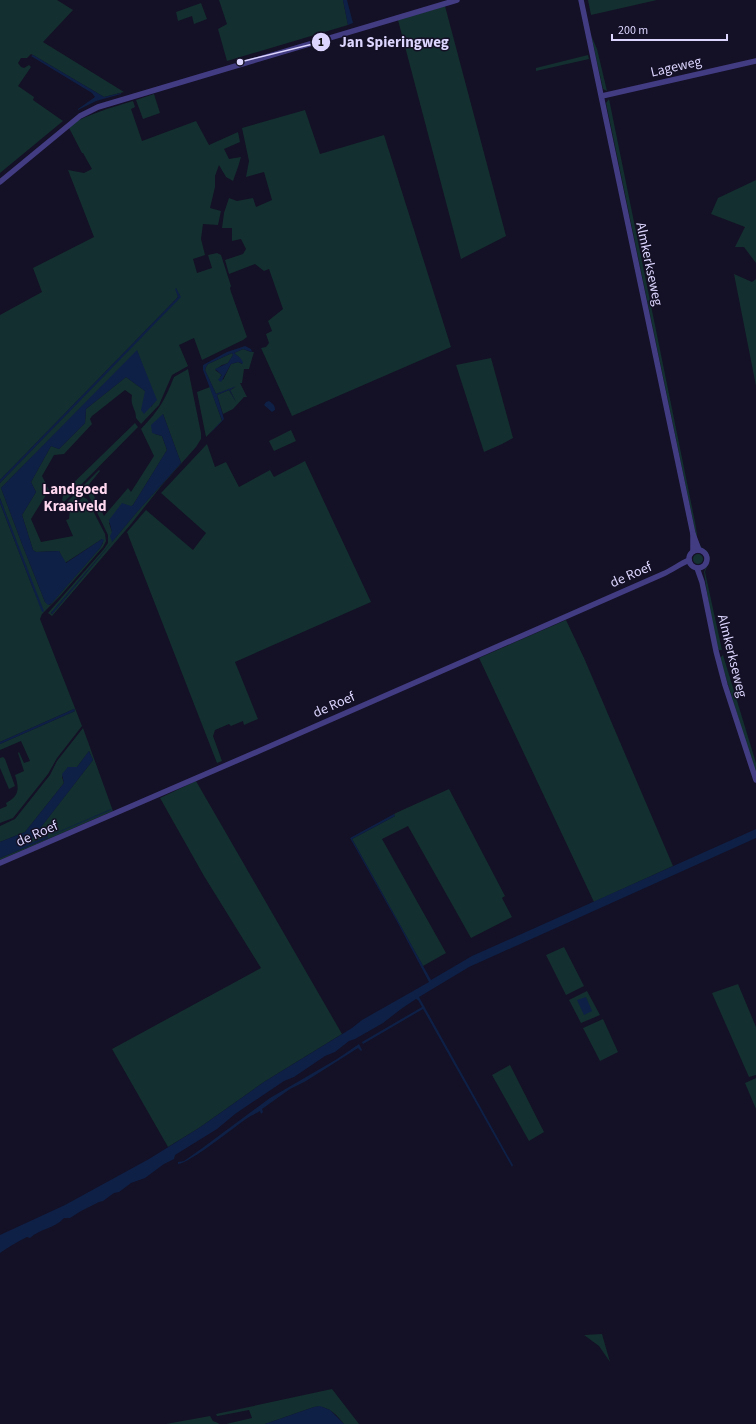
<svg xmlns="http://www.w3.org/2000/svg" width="756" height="1424" viewBox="0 0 756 1424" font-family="'Source Sans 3',sans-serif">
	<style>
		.green { fill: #132f2f; fill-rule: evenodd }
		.water { fill: #0e2046 }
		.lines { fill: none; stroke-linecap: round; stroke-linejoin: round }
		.minor { stroke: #423c83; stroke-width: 5.5 }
		.labels { text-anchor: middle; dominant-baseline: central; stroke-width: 3; stroke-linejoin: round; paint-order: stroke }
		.street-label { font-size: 14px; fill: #dcd5fe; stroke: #141025 }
		.neighbourhood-label { font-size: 15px; font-weight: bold; fill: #fed7ee; stroke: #141025 }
		.leader { fill: none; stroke: #dcd5fe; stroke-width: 1.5 }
		.callout-dot { fill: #dcd5fe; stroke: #141025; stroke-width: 1.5 }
		.mark-label { font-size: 12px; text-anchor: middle; font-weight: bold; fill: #111 }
		.callout-label { font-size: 15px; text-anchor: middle; font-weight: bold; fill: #dcd5fe; stroke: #141025; stroke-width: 3; stroke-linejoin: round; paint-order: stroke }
	</style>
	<rect width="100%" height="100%" fill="#141025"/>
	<g class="green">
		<polygon points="0,0 57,0 73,10 43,42 124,92 104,97 33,55 31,54 27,58 21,58 18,63 21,67 24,68 29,65 31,67 18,86 34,97 33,100 63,121 0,173"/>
		<polygon points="219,0 343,0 348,25 227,61 218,29 227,24"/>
		<polygon points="588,0 657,0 591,15"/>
		<polygon points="201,3 207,19 194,24 192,16 178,21 176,12"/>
		<polygon points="445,6 506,236 461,259 398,20"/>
		<polygon points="591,35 597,49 607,91 603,89"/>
		<polygon points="588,55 589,59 536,71 536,68"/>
		<polygon points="154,94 160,113 143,119 136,100"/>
		<polygon points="609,99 695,522 697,534 697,540 606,103"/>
		<path d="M 133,101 L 135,107 L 131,109 L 142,141 L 196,121 L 209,145 L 238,132 L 240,142 L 224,149 L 229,159 L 241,157 L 238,167 L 233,181 L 226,177 L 219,165 L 215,176 L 215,187 L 210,208 L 221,211 L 218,225 L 203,224 L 201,239 L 205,255 L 193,259 L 197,273 L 212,268 L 208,255 L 217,253 L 221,255 L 231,286 L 230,288 L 231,292 L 247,337 L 243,340 L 202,360 L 194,338 L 179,345 L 188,366 L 172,375 L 159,405 L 141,424 L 136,418 C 136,408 130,407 132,395 L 125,390 L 92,416 L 90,419 L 92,424 L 64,454 L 54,455 L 42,476 L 49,490 L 31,519 L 41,542 L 73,536 L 66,520 L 69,519 L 70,509 L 73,508 L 83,497 L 87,499 L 105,534 L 106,541 L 103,547 L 60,596 L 42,614 L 40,619 L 82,726 L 57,758 L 48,774 L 13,818 L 0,823 L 0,809 L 7,806 L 6,803 C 20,796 19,788 15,775 L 24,771 L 18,753 L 19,752 L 24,763 L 30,761 L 21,741 L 0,750 L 0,744 L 75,711 L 74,709 L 0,742 L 0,503 L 32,586 L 43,612 L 0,498 L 0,483 L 180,297 L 176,288 L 178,297 L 0,480 L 0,315 L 42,292 L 33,268 L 94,237 L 68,170 L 84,173 L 92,169 L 83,153 L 82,153 L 68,126 C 88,114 110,108 133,101 ZM 137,351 L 156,400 L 151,407 L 145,391 L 126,377 L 86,409 L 85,423 L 59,449 L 51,446 L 31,482 L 36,492 L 22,515 L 33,550 L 36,552 L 59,551 L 65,563 L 102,539 L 103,543 L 100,548 L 50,605 L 45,602 L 22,544 L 1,488 Z"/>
		<polygon points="305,110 320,154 384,135 451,347 292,416 261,348 266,347 269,343 266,334 272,331 268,321 283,309 269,269 264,271 255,264 229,274 225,260 243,254 246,249 241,239 232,241 232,228 222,228 224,213 229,198 237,201 253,198 256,207 272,200 264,172 246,177 249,161 242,128"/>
		<polygon points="756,180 756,263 744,247 735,247 745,227 711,214 718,198"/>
		<polygon points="734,274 752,282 756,279 756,386"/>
		<polygon points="243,349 251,352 254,352 249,369 244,369 242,383 240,383 247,397 244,397 233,409 223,414 217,395 229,390 236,402 230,390 236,387 216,394 205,370 206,367 208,364 232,353 233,355 228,363 222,365 215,370 222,375 220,377 223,380 231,364 238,362 242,364 239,357 234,353"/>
		<polygon points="491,358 513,438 502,444 484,452 456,365"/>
		<path d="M 188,369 L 201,433 L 201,439 L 196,447 L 162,485 L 131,524 L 52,616 L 48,613 L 104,549 L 108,543 L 108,535 L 89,496 L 88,491 L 89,489 L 92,492 L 104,516 L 128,488 L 131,492 L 154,456 L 141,429 C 159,410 164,402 174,377 ZM 163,414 L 181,463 L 137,512 L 52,614 L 51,613 L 112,542 L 112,532 L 109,523 L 133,505 L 167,450 L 162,436 L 155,434 Z"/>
		<polygon points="210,387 222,421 206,437 197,392"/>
		<polygon points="135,423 138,427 64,502 62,500 64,492"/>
		<polygon points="291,430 296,441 274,451 269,441"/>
		<polygon points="207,444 215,467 226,462 239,487 270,470 274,477 305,461 371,602 235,662 258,719 244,725 243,721 231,726 229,724 215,730 213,736 222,761 217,763 127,532 146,510 193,550 206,533 161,493"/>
		<polygon points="99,470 100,471 72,505 69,505 68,501"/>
		<polygon points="698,542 702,548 707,551 710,558 705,572 722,650 719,650 718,649 711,619 704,572 708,562 708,557 707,553 700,547"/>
		<circle cx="698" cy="559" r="5"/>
		<polygon points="566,620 584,658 673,866 594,902 479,658"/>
		<polygon points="723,655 756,763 756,776 720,658"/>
		<polygon points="83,728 113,811 0,860 0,858 48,838 48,836 27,845 93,760 89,751 77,767 68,767 62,777 64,783 25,832 0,842 0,826 15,819 50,775 57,761"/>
		<polygon points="3,757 5,759 15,786 9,789 0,768 0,758"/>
		<polygon points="196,781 342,1034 264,1082 199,1128 168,1147 112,1049 261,968 204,876 160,798"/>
		<polygon points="449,789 505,896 502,898 512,917 471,938 408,826 382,839 446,953 423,966 352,839 395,816 394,814 398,812"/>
		<polygon points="564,947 584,986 566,995 546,955"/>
		<polygon points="738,984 756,1027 756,1075 749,1077 712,993"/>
		<polygon points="587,991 600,1015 581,1023 569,1000"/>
		<polygon points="603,1019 618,1052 600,1061 583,1028"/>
		<polygon points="510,1065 544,1132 529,1141 492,1075"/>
		<polygon points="756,1078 756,1109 745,1083"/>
		<polygon points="602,1334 610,1362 599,1346 584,1335"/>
		<path d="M 332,1389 L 359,1424 L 344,1424 C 336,1414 328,1405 314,1407 L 265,1424 L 226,1424 L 252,1418 L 249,1410 L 218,1416 L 217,1416 L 216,1414 Z"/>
		<polygon points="210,1416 213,1421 218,1423 219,1424 166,1424"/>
	</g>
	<g class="water">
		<polygon points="343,0 347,0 353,23 348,25"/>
		<polygon points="33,55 104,97 121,93 121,94 96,101 78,110 78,109 95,97 92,93 31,56"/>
		<polygon points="176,288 181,297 0,483 0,480 178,297 175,289"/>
		<path d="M 245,346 L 251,349 L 252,352 L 243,349 L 234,353 C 237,356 243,358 243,364 L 238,362 L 231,364 L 221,382 L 218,380 L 222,375 L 215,369 L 228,363 L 233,355 L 232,353 L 208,364 L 206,367 L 205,370 L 216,394 L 236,386 L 230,390 L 236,402 L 229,390 L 217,395 L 224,419 L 208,436 L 222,420 L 203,370 L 203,365 L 227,352 Z"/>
		<polygon points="137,350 157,400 144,414 141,410 145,391 126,377 86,409 85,423 59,449 51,446 31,482 36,492 22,515 33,550 36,552 59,551 66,563 102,539 104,540 100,548 52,603 48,605 45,602 22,544 1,488"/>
		<path d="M 269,401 C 273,404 275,405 275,410 L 272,412 L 264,405 L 266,402 Z"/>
		<polygon points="163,414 181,463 137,512 52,614 51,613 112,542 110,536 112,532 109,520 122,503 131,506 133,505 167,450 162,436 152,433 151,425"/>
		<polygon points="0,498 44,611 43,612 42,612 40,607 0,503"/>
		<polygon points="74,709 75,711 0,744 0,742"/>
		<polygon points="89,751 93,760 28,844 48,836 48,838 0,858 0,842 25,832 64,783 62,774 68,767 77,767"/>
		<polygon points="111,809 111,810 52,835 53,834"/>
		<path d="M 394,814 L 395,816 L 352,839 L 431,980 L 472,956 L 756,829 L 756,838 L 469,967 L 419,997 L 513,1165 L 512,1167 L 423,1009 L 363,1044 L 362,1042 L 422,1007 L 418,1000 L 416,999 L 401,1009 L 383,1023 L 355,1039 L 349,1041 L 335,1052 L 325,1056 L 294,1077 L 284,1081 L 235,1114 L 217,1129 L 175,1155 L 174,1159 L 164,1164 L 145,1178 L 131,1183 L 119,1192 L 114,1193 L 103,1201 L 99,1202 L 81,1211 L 70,1218 L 64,1218 C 54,1229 39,1229 30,1238 L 27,1237 C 17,1242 8,1247 0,1253 L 0,1235 L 65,1205 L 149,1159 L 199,1128 L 264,1082 L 352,1028 L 362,1020 L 429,982 L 399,925 L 350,838 Z"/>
		<polygon points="586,997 592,1011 584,1015 577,1000"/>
		<path d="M 359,1044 L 362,1050 L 361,1051 L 358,1048 L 306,1081 L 290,1089 L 262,1109 L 263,1112 L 261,1114 L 260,1111 C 255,1114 250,1116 246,1119 C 233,1128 190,1163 178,1164 L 178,1162 L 184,1161 L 201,1149 L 270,1098 L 337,1059 Z"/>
		<polygon points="320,1406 330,1410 344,1424 265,1424 314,1407"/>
	</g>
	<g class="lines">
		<g class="minor">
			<polyline points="581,0 693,534"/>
			<polyline points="602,96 756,61"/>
			<polyline points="0,182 80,116 98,107 457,0"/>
			<circle cx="698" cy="559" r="9"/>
			<polyline points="693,551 693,534 699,550"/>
			<polyline points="697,568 702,582 716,651 725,685 756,780"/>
			<path d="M 0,863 L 259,751 L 663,574 C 672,570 680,564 689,560"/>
		</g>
	</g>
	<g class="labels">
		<g class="street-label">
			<text transform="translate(676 67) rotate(-13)">Lageweg</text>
			<text transform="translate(649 264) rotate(78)">Almkerkseweg</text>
			<text transform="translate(631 575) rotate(-24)">de Roef</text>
			<text transform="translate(732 656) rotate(76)">Almkerkseweg</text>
			<text transform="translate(334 705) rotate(-24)">de Roef</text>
			<text transform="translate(37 834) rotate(-24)">de Roef</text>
		</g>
		<g class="neighbourhood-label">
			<text x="75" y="489">Landgoed<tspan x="75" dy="17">Kraaiveld</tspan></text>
		</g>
	</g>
	<path class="leader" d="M240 62L321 42"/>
	<g class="callout-dot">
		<circle cx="240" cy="62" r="4"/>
		<circle cx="321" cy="42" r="10"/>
	</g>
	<g class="mark-label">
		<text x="321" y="46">1</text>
	</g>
	<g class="callout-label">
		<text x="394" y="47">Jan Spieringweg</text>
	</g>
	<path d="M612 34v6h115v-6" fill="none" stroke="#dcd5fe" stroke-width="2"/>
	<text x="618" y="34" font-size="12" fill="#dcd5fe" stroke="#141025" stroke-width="3" paint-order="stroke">200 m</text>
</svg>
